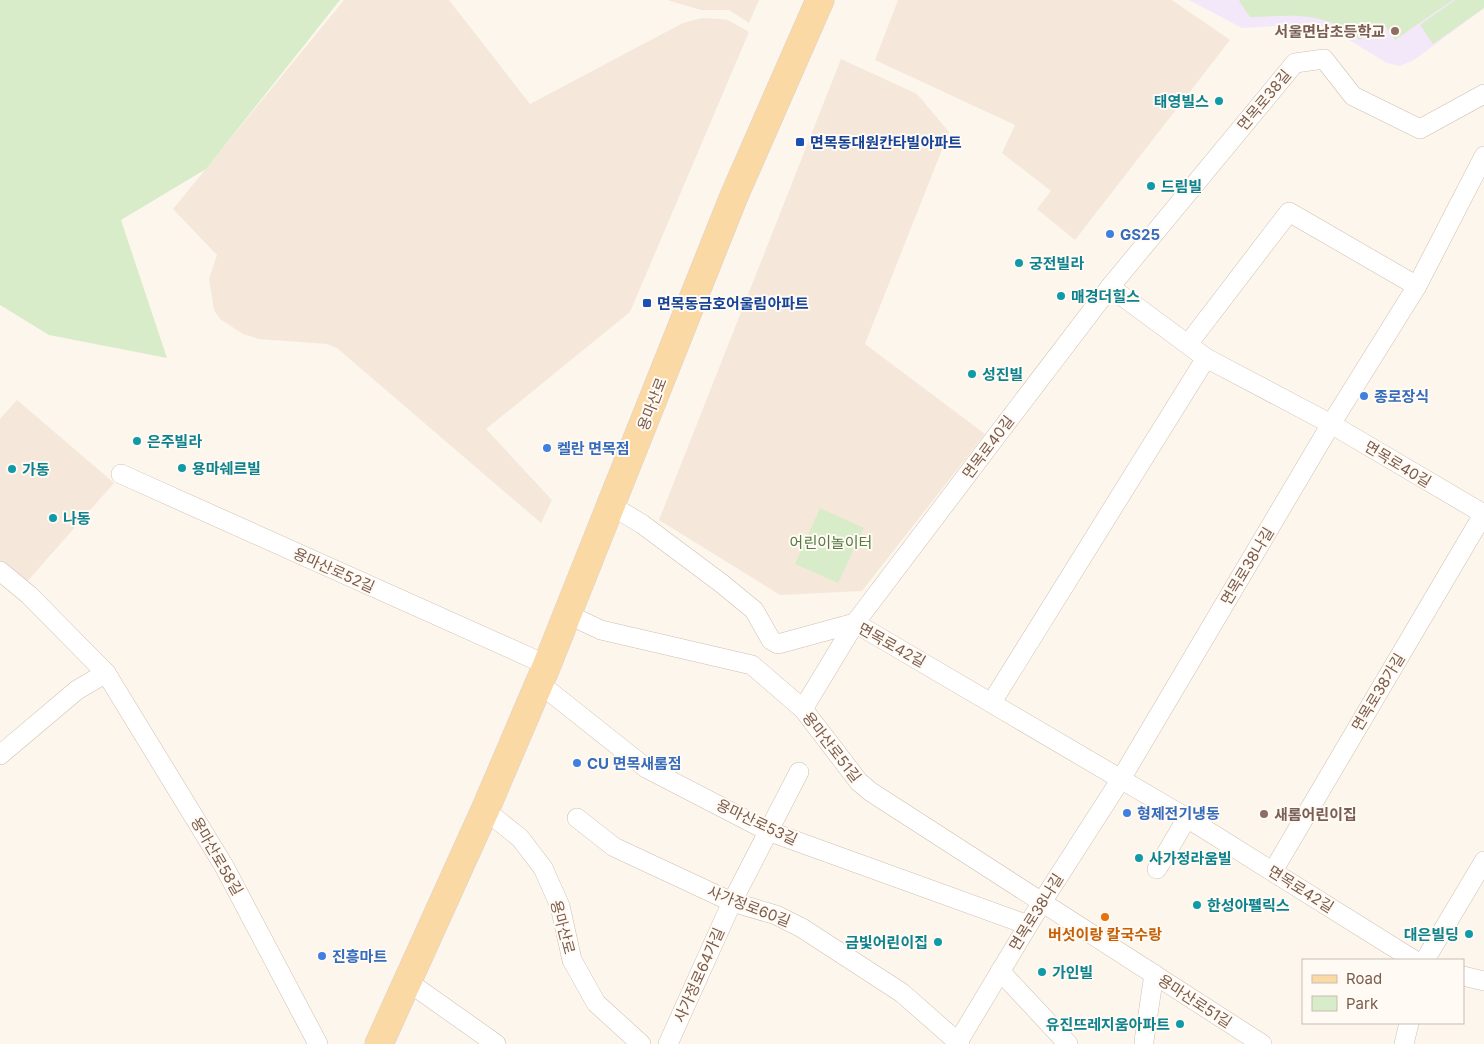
<svg xmlns="http://www.w3.org/2000/svg" width="1484" height="1044" viewBox="0 0 1484 1044" font-family="Inter,'Noto Sans KR',sans-serif">
	<style>
		.residential { fill: #f5e8da }
		.education { fill: #f3e8fa }
		.green { fill: #d8ecc9 }
		.lines { fill: none; stroke-linecap: round; stroke-linejoin: round }
		.street-casing { stroke: #d1beb0; stroke-width: 20 }
		.primary-casing { stroke: #dad1cd; stroke-width: 29 }
		.street { stroke: #fff; stroke-width: 19 }
		.primary { stroke: #fbd9a5; stroke-width: 28 }
		.education-dot { fill: #8d6e63; stroke: #fffaf3; stroke-width: 2 }
		.culture-dot { fill: #0f9aa8; stroke: #fffaf3; stroke-width: 2 }
		.transit-dot { fill: #1a4fb4; stroke: #fffaf3; stroke-width: 2 }
		.shop-dot { fill: #3f7fe0; stroke: #fffaf3; stroke-width: 2 }
		.food-dot { fill: #e8710a; stroke: #fffaf3; stroke-width: 2 }
		.labels { text-anchor: middle; dominant-baseline: central; stroke-width: 4; stroke-linejoin: round; paint-order: stroke }
		.education-label { font-size: 15px; font-weight: bold; fill: #785e54; stroke: #fffaf3; text-anchor: end }
		.street-label { font-size: 15px; fill: #7a5c4d; stroke: #fffaf3 }
		.culture-label { font-size: 15px; font-weight: bold; fill: #0d838f; stroke: #fffaf3; text-anchor: start }
		.transit-label { font-size: 15px; font-weight: bold; fill: #164399; stroke: #fffaf3; text-anchor: start }
		.shop-label { font-size: 15px; font-weight: bold; fill: #366cbe; stroke: #fffaf3; text-anchor: start }
		.park-label { font-size: 15px; fill: #537a41; stroke: #fffaf3 }
		.food-label { font-size: 15px; font-weight: bold; fill: #c56008; stroke: #fffaf3 }
	</style>
	<rect width="100%" height="100%" fill="#fdf6ec"/>
	<g class="residential">
		<polygon points="344,0 449,0 530,104 683,23 702,18 720,19 728,20 749,32 630,312 486,429 552,500 541,523 337,348 327,344 259,339 243,334 220,319 214,310 209,279 217,255 173,209"/>
		<polygon points="667,0 759,0 749,23 729,10 701,10"/>
		<polygon points="898,0 1172,0 1230,40 1075,240 1037,209 1051,191 1002,153 1015,125 875,60"/>
		<polygon points="841,59 917,94 949,132 865,344 985,434 862,591 780,595 659,520"/>
		<polygon points="17,400 114,483 24,585 0,565 0,419"/>
	</g>
	<polygon class="education" points="1189,0 1484,0 1484,8 1414,60 1400,66 1387,63 1329,28 1310,24 1242,28"/>
	<g class="green">
		<polygon points="0,0 340,0 206,169 121,220 167,358 49,335 0,305"/>
		<path d="M 1241,0 L 1453,0 L 1395,40 L 1383,23 L 1360,40 C 1323,10 1294,16 1250,17 L 1239,1 Z"/>
		<polygon points="1455,0 1484,0 1484,8 1433,44 1420,25"/>
		<polygon points="820,508 864,528 838,583 795,564"/>
	</g>
	<g class="lines">
		<defs>
			<g id="street">
				<polyline points="1110,287 1206,358 1331,424 1484,514"/>
				<polyline points="1188,344 1289,212 1417,286"/>
				<polyline points="121,474 547,665"/>
				<polyline points="612,506 642,524 721,583 754,610 771,640 778,644 855,623 1187,818 1414,960"/>
				<polyline points="0,571 29,595 106,673 224,866 318,1044"/>
				<polyline points="569,615 601,630 752,665 803,709 859,782 871,792 1262,1044"/>
				<polyline points="539,683 646,768 768,831 1028,925"/>
				<polyline points="992,702 1206,358"/>
				<polyline points="803,709 855,623 1001,430 1110,287 1295,63 1324,59 1353,96 1420,129 1484,94"/>
				<polyline points="0,755 77,690 106,673"/>
				<polyline points="485,810 520,838 543,868 560,906 572,960 596,1003 641,1044"/>
				<polyline points="577,818 614,847 732,902 776,915 802,928 902,993 960,1044"/>
				<polyline points="1157,869 1187,818"/>
				<polyline points="1273,871 1484,513"/>
				<polyline points="1425,960 1484,861"/>
				<polyline points="1000,971 1068,1044"/>
				<polyline points="1463,976 1484,981"/>
				<polyline points="407,981 496,1044"/>
				<polyline points="1144,1041 1154,974"/>
				<polyline points="958,1042 1042,902 1121,779 1331,424 1417,286 1484,156"/>
				<polyline points="668,1044 732,902 799,772"/>
				<polyline points="1404,1044 1409,1023"/>
			</g>
			<polyline id="primary" points="379,1044 485,810 547,665 734,196 820,0"/>
		</defs>
		<use href="#street" class="street-casing"/>
		<use href="#primary" class="primary-casing"/>
		<use href="#street" class="street"/>
		<use href="#primary" class="primary"/>
	</g>
	<g class="education-dot">
		<circle cx="1395" cy="31" r="5"/>
		<circle cx="1264" cy="814" r="5"/>
	</g>
	<g class="culture-dot">
		<circle cx="1219" cy="101" r="5"/>
		<circle cx="1151" cy="186" r="5"/>
		<circle cx="1019" cy="263" r="5"/>
		<circle cx="1061" cy="296" r="5"/>
		<circle cx="972" cy="374" r="5"/>
		<circle cx="137" cy="441" r="5"/>
		<circle cx="182" cy="468" r="5"/>
		<circle cx="12" cy="469" r="5"/>
		<circle cx="53" cy="518" r="5"/>
		<circle cx="1139" cy="858" r="5"/>
		<circle cx="1197" cy="905" r="5"/>
		<circle cx="1469" cy="934" r="5"/>
		<circle cx="938" cy="942" r="5"/>
		<circle cx="1042" cy="972" r="5"/>
		<circle cx="1180" cy="1024" r="5"/>
	</g>
	<g class="transit-dot">
		<rect x="795" y="137" width="10" height="10" rx="2.5"/>
		<rect x="642" y="298" width="10" height="10" rx="2.5"/>
	</g>
	<g class="shop-dot">
		<circle cx="1110" cy="234" r="5"/>
		<circle cx="1364" cy="396" r="5"/>
		<circle cx="547" cy="448" r="5"/>
		<circle cx="577" cy="763" r="5"/>
		<circle cx="1127" cy="813" r="5"/>
		<circle cx="322" cy="956" r="5"/>
	</g>
	<circle class="food-dot" cx="1105" cy="917" r="5"/>
	<g class="labels">
		<g class="education-label">
			<text x="1385" y="31">서울면남초등학교</text>
			<text x="1274" y="814" text-anchor="start">새롬어린이집</text>
		</g>
		<g class="street-label">
			<text transform="translate(1264 100) rotate(-50)">면목로38길</text>
			<text transform="translate(652 404) rotate(-69)">용마산로</text>
			<text transform="translate(988 447) rotate(-53)">면목로40길</text>
			<text transform="translate(1398 464) rotate(31)">면목로40길</text>
			<text transform="translate(1247 566) rotate(-59)">면목로38나길</text>
			<text transform="translate(334 570) rotate(24)">용마산로52길</text>
			<text transform="translate(892 645) rotate(29)">면목로42길</text>
			<text transform="translate(1378 692) rotate(-59)">면목로38가길</text>
			<text transform="translate(832 747) rotate(52)">용마산로51길</text>
			<text transform="translate(757 822) rotate(25)">용마산로53길</text>
			<text transform="translate(217 856) rotate(60)">용마산로58길</text>
			<text transform="translate(1301 889) rotate(32)">면목로42길</text>
			<text transform="translate(749 906) rotate(21)">사가정로60길</text>
			<text transform="translate(1036 912) rotate(-58)">면목로38나길</text>
			<text transform="translate(563 927) rotate(75)">용마산로</text>
			<text transform="translate(699 975) rotate(-66)">사가정로64가길</text>
			<text transform="translate(1195 1001) rotate(33)">용마산로51길</text>
		</g>
		<g class="culture-label">
			<text x="1209" y="101" text-anchor="end">태영빌스</text>
			<text x="1161" y="186">드림빌</text>
			<text x="1029" y="263">궁전빌라</text>
			<text x="1071" y="296">매경더힐스</text>
			<text x="982" y="374">성진빌</text>
			<text x="147" y="441">은주빌라</text>
			<text x="192" y="468">용마쉐르빌</text>
			<text x="22" y="469">가동</text>
			<text x="63" y="518">나동</text>
			<text x="1149" y="858">사가정라움빌</text>
			<text x="1207" y="905">한성아펠릭스</text>
			<text x="1459" y="934" text-anchor="end">대은빌딩</text>
			<text x="928" y="942" text-anchor="end">금빛어린이집</text>
			<text x="1052" y="972">가인빌</text>
			<text x="1170" y="1024" text-anchor="end">유진뜨레지움아파트</text>
		</g>
		<g class="transit-label">
			<text x="810" y="142">면목동대원칸타빌아파트</text>
			<text x="657" y="303">면목동금호어울림아파트</text>
		</g>
		<g class="shop-label">
			<text x="1120" y="234">GS25</text>
			<text x="1374" y="396">종로장식</text>
			<text x="557" y="448">켈란 면목점</text>
			<text x="587" y="763">CU 면목새롬점</text>
			<text x="1137" y="813">형제전기냉동</text>
			<text x="332" y="956">진흥마트</text>
		</g>
		<g class="park-label">
			<text x="831" y="542">어린이놀이터</text>
		</g>
		<g class="food-label">
			<text x="1105" y="934">버섯이랑 칼국수랑</text>
		</g>
	</g>
	<rect x="1302" y="959" width="162" height="65" fill="#fffaf3" stroke="#cabbb1"/>
	<rect x="1312" y="975" width="25" height="8" fill="#fbd9a5" stroke="#cabbb1"/>
	<text x="1346" y="984" font-size="15" fill="#7a5c4d">Road</text>
	<rect x="1312" y="996" width="25" height="15" fill="#d8ecc9" stroke="#cabbb1"/>
	<text x="1346" y="1009" font-size="15" fill="#7a5c4d">Park</text>
</svg>
